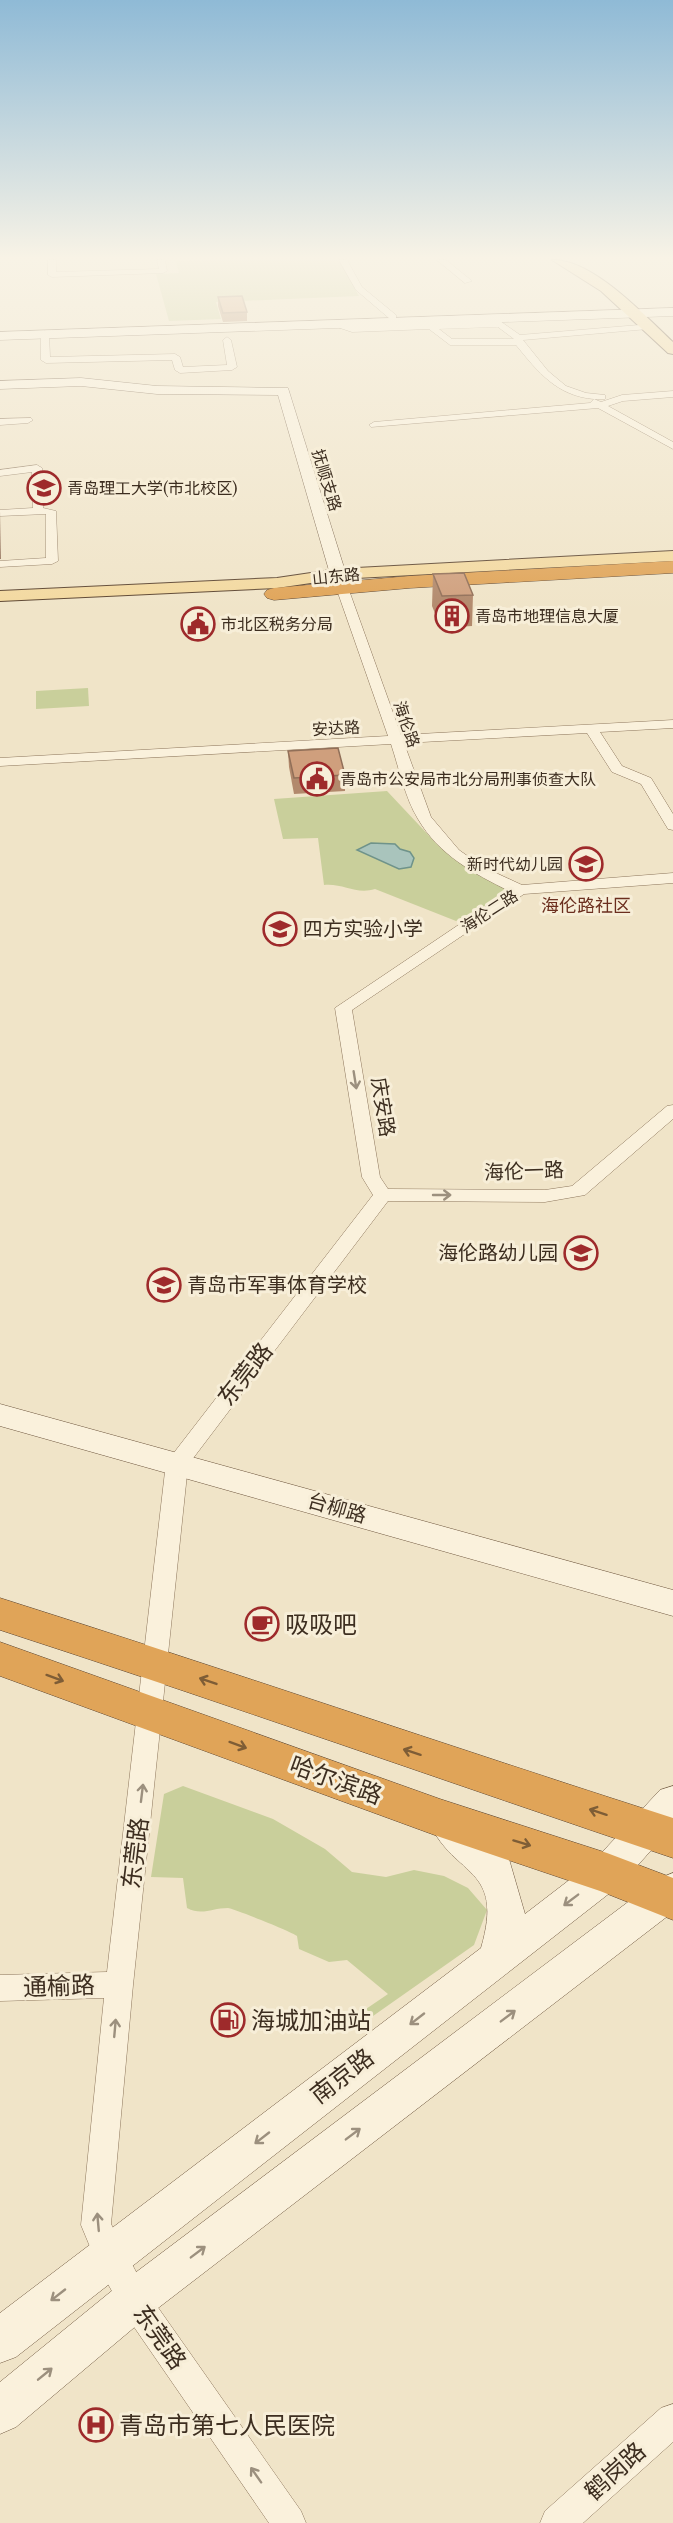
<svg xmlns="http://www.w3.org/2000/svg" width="673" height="2523" viewBox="0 0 673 2523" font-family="'Libre Baskerville','Noto Sans SC',serif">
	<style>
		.green { fill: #c9cf9b }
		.water { fill: #a9c4bc; stroke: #6f938a; stroke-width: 1.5 }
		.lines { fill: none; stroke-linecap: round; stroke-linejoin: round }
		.street-casing { stroke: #8d765c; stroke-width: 1 }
		.secondary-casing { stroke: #6f573f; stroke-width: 1 }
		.primary-casing { stroke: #5b4430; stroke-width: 2 }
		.highway-casing { stroke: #5b4430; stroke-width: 1 }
		.street { fill: #faf1dc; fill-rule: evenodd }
		.secondary { fill: #faf1dc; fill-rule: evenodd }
		.primary { fill: #f3d9a0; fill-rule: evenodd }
		.highway { fill: #e0a458; fill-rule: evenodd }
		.wall { fill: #b2896c }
		.shaded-wall { fill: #916f58 }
		.building { fill: #cf9f7d; stroke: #916f58; stroke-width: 1.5 }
		.oneway { stroke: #9c907e }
		.oneway2 { stroke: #7e5d36 }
		.labels { text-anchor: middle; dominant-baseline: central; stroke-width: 6; stroke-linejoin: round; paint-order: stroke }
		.far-street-label { font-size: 16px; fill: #3d2e20; stroke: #f7eed8 }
		.far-poi-label { font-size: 16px; fill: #3d2e20; stroke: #f7eed8; text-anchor: start }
		.far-quarter-label { font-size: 18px; fill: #6b2e1e; stroke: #f7eed8 }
		.poi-label { font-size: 20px; fill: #3d2e20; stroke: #f7eed8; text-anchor: start }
		.street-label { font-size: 20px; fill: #3d2e20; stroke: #f7eed8 }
		.near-street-label { font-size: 24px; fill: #3d2e20; stroke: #f7eed8 }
		.near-poi-label { font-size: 24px; fill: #3d2e20; stroke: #f7eed8; text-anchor: start }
	</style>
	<rect width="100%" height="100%" fill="#f0e4c8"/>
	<g class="green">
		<polygon points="339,260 359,296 216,302 221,319 169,321 156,274 179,273 176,261"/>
		<polygon points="88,688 89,706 36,709 36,691"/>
		<path d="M 387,791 L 434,841 L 471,871 L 512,892 L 456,921 L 375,889 C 356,895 343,883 324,885 L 318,838 L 283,839 L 274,799 Z"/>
		<path d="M 183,1786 L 273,1819 L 325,1849 L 352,1872 L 386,1877 L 414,1870 L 444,1876 L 468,1888 L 487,1910 L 474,1945 L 373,2016 L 366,2009 L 388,1994 L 347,1960 L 329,1962 L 299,1949 L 297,1936 C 293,1932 232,1908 228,1908 C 212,1908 202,1916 187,1908 L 183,1878 L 151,1877 L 164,1794 Z"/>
	</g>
	<polygon class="water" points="371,843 395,844 400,849 410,852 414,858 411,867 399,869 357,850"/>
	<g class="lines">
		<defs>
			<g id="street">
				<polygon points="48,260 56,260 56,272 159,269 157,260 165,260 167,271 163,273 52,277 48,275"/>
				<polygon points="339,260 347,260 362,287 396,315 396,319 390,319 356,290"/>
				<polygon points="437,260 446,260 472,281 465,283"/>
				<path d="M 500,321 L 520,335 L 651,324 L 648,329 L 523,340 L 548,371 L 566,386 L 586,393 L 605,395 L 605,399 L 594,399 L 601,402 L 622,395 L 673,391 L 673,397 L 623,401 L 608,406 L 673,442 L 673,449 L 598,408 L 371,427 L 369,425 L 374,422 L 590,403 L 594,399 C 557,396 538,372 516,345 L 450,345 L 429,329 L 352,332 L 331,325 L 335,322 L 352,326 ZM 498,327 L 514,339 L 452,339 L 439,329 Z"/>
				<polygon points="45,331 49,334 50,357 175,354 180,357 183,367 227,365 223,340 227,337 231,340 237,367 232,370 180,373 175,370 172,360 46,363 41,360 41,334"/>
				<polygon points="31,418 33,420 28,423 0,425 0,419"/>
				<polygon points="37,465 42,468 43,508 56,511 58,561 52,564 0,567 0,561 46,558 46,514 0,516 0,510 33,508 32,472 0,476 0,470"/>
				<path d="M 344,589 L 350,593 L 401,735 L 673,720 L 673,728 L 600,732 L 622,766 L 651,778 L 673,814 L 673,830 L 668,829 L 641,784 L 612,772 L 587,733 L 404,743 L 431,817 L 459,850 L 483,867 L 522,885 L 673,873 L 673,883 L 524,894 L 352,1010 L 380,1177 L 388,1189 L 545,1190 L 572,1186 L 667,1106 L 673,1105 L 673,1119 L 585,1195 L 545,1202 L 388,1201 L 188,1465 L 133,1985 L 111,2224 L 145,2289 L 301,2511 L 306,2523 L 269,2523 L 123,2311 L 98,2266 L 81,2225 L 104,1998 L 0,2001 L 0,1975 L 107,1972 L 166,1463 L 373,1195 L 362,1177 L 335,1008 L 509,891 C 473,873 439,855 418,819 C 405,798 399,768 391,744 L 0,766 L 0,758 L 388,736 L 338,593 Z"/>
				<polygon points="673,2404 673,2442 583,2523 540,2523 545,2511 661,2408"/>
			</g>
			<g id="secondary">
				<polygon points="673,308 673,316 0,340 0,332"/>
				<polygon points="81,378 157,386 288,388 346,574 344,577 332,577 330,574 278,395 157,394 81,386 0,389 0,381"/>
				<polygon points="0,1404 673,1590 673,1616 0,1426"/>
				<path d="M 673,1786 L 673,1826 L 620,1885 L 16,2357 L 0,2363 L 0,2313 L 481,1948 C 505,1866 455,1878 430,1824 L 435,1813 L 448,1808 L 461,1813 L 509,1859 L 525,1914 L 594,1861 L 660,1790 Z"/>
				<polygon points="673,1873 673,1912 149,2315 16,2427 0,2434 0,2382 119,2285 660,1878"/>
			</g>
			<g id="primary">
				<path d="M 552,260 C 593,259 644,315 673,342 L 673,354 L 668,353 L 601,291 Z"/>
				<polygon points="673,551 673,561 338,579 277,588 0,601 0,591 277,578 338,569"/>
			</g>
			<g id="highway">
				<polygon points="673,561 673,573 410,588 274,600 267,598 264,594 267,590 274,588 410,576"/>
				<path d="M 0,1598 C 225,1669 448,1746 673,1818 L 673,1858 C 448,1782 225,1703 0,1630 Z"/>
				<polygon points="0,1642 440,1799 607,1853 673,1878 673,1920 600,1891 440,1837 0,1676"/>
			</g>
		</defs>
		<use href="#street" class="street-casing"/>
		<use href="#secondary" class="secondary-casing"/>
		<use href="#primary" class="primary-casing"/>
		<use href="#highway" class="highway-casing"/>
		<use href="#street" class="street"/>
		<use href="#secondary" class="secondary"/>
		<use href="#primary" class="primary"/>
		<use href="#highway" class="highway"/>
	</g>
	<g class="wall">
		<polygon points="218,297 247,312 247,321 223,322 218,306"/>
		<polygon points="433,574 473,595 472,626 441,628 432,606"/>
		<polygon points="288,751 345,775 345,791 294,794 289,767"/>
	</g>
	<polygon class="shaded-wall" points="0,511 1,559 0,559"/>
	<g class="building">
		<polygon points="242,296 247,312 223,313 218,297"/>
		<polygon points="464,573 473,595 442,596 433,574"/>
		<polygon points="338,748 345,775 294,778 288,751"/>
	</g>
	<defs><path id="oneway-shaft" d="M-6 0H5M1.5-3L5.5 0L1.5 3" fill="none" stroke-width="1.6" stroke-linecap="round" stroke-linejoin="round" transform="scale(1.5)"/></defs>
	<g class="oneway">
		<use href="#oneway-shaft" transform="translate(355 1080) rotate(81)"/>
		<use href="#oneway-shaft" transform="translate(442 1195)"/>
		<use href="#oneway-shaft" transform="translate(142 1793) rotate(-83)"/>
		<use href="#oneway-shaft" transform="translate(571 1900) rotate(143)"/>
		<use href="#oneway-shaft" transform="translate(508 2016) rotate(-37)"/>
		<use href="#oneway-shaft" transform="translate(417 2019) rotate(142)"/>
		<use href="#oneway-shaft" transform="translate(115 2028) rotate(-85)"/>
		<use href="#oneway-shaft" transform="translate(353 2134) rotate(-37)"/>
		<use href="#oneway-shaft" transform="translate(262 2138) rotate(142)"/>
		<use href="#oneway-shaft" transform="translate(98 2222) rotate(-95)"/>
		<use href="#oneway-shaft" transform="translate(198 2252) rotate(-37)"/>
		<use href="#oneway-shaft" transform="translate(58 2295) rotate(142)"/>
		<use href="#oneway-shaft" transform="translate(45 2374) rotate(-39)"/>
		<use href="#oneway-shaft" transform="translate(256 2475) rotate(-125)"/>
	</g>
	<g class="oneway2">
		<use href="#oneway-shaft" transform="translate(55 1678) rotate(20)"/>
		<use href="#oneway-shaft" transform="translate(208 1681) rotate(-161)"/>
		<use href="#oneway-shaft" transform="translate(238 1745) rotate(20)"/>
		<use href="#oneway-shaft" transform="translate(412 1752) rotate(-162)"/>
		<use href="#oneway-shaft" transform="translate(598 1812) rotate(-162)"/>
		<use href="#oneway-shaft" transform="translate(522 1843) rotate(17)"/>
	</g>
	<linearGradient id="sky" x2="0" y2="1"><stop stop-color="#8fbad6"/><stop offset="0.42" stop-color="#f8f3e6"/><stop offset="1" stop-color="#f8f3e6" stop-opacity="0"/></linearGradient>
	<rect width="673" height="613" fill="url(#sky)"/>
	<defs>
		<symbol id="university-ring" viewBox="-11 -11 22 22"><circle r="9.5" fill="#f7eed8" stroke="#9e2a2b" stroke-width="1.5"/><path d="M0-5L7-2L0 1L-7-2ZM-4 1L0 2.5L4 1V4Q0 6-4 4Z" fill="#9e2a2b"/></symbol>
		<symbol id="building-ring" viewBox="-11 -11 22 22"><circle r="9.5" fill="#f7eed8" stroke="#9e2a2b" stroke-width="1.5"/><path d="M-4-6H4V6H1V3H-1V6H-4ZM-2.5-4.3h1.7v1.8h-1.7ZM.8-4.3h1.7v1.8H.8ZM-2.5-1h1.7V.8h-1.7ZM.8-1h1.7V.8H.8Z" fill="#9e2a2b"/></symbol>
		<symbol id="civic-ring" viewBox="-11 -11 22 22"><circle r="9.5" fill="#f7eed8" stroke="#9e2a2b" stroke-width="1.5"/><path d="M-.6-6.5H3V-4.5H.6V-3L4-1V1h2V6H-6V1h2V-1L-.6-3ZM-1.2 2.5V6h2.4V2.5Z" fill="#9e2a2b"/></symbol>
		<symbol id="school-ring" viewBox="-11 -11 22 22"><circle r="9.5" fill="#f7eed8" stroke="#9e2a2b" stroke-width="1.5"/><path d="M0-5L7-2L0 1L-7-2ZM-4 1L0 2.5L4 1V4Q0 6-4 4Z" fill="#9e2a2b"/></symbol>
		<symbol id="cafe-ring" viewBox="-11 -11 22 22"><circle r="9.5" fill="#f7eed8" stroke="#9e2a2b" stroke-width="1.5"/><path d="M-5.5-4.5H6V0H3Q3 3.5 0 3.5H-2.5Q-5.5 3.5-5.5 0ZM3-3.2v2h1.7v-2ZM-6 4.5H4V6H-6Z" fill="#9e2a2b"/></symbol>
		<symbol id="fuel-ring" viewBox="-11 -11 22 22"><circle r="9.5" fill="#f7eed8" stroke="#9e2a2b" stroke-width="1.5"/><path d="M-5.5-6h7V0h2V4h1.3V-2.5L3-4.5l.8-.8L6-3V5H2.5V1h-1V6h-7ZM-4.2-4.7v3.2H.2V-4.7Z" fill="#9e2a2b"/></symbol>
		<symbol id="hospital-ring" viewBox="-11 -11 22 22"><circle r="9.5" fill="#f7eed8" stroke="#9e2a2b" stroke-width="1.5"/><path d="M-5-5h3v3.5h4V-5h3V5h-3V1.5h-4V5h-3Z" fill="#9e2a2b"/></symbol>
	</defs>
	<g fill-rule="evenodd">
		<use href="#university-ring" x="25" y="469" width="38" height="38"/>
		<use href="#building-ring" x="433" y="597" width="38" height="38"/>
		<use href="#civic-ring" x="179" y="605" width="38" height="38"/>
		<use href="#civic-ring" x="298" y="760" width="38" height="38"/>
		<use href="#school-ring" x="567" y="845" width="38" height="38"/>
		<use href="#school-ring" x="261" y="910" width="38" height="38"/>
		<use href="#school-ring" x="562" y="1234" width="38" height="38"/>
		<use href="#school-ring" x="145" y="1266" width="38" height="38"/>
		<use href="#cafe-ring" x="243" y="1605" width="38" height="38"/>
		<use href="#fuel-ring" x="209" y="2001" width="38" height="38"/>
		<use href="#hospital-ring" x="77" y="2406" width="38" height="38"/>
	</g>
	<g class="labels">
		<g class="far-street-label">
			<text transform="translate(327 480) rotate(73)">抚顺支路</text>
			<text transform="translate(336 576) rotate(-6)">山东路</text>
			<text transform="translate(407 724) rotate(71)">海伦路</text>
			<text transform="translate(336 728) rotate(-3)">安达路</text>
			<text transform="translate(489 911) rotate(-33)">海伦二路</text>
		</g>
		<g class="far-poi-label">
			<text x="67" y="488">青岛理工大学(市北校区)</text>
			<text x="475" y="616">青岛市地理信息大厦</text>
			<text x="221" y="624">市北区税务分局</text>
			<text x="340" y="779">青岛市公安局市北分局刑事侦查大队</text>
			<text x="563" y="864" text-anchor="end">新时代幼儿园</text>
		</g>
		<g class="far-quarter-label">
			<text x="586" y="906">海伦路社区</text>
		</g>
		<g class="poi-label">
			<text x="303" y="929">四方实验小学</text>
			<text x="558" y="1253" text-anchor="end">海伦路幼儿园</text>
			<text x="187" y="1285">青岛市军事体育学校</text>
		</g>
		<g class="street-label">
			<text transform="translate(383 1107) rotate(81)">庆安路</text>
			<text transform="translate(524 1171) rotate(-2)">海伦一路</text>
			<text transform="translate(337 1508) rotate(16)">台柳路</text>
		</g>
		<g class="near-street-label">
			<text transform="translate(245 1374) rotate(-52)">东莞路</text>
			<text transform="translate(336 1780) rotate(20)">哈尔滨路</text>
			<text transform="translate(135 1853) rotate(-83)">东莞路</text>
			<text transform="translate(59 1986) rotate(-2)">通榆路</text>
			<text transform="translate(342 2076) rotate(-38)">南京路</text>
			<text transform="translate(160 2337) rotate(55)">东莞路</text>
			<text transform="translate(615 2471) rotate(-42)">鹤岗路</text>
		</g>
		<g class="near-poi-label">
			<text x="285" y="1624">吸吸吧</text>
			<text x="251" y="2020">海城加油站</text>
			<text x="119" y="2425">青岛市第七人民医院</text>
		</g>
	</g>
</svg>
